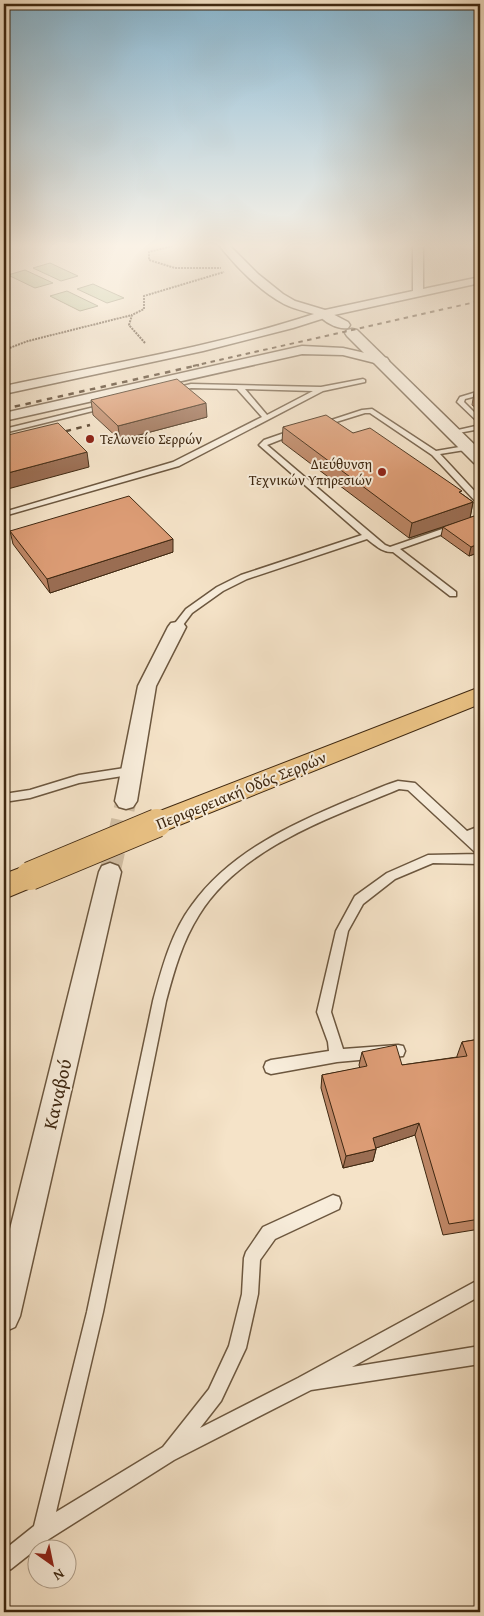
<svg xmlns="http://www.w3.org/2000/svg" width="484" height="1616" viewBox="0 0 484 1616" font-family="'Gentium Book Plus',serif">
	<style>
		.green { fill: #bbc496; stroke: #7d7654 }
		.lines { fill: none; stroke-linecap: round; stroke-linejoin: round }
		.minor-tunnel { stroke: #d1bea3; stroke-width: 21; stroke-dasharray: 21 11; stroke-linecap: butt }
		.service-casing { stroke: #6c573f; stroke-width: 3 }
		.minor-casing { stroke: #6c573f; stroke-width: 3 }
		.tertiary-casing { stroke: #6c573f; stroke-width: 3 }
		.primary-casing { stroke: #3f2811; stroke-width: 2 }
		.path { stroke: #3f2811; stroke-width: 2; stroke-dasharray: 2 1; stroke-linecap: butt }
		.service { fill: #f8eddb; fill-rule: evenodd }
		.minor { fill: #f8eddb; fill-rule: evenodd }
		.tertiary { fill: #f8eddb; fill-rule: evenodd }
		.primary { fill: #eac284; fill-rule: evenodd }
		.rail-far1 { stroke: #3f2811; stroke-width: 2; stroke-dasharray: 4.5 4.5; stroke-linecap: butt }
		.rail { stroke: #3f2811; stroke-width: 2.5; stroke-dasharray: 5.5 5.5; stroke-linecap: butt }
		.primary-bridge-casing { stroke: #3f2811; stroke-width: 30; stroke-linecap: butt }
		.primary-bridge { stroke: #eac284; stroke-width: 28 }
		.wall { fill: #bd8665; stroke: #3f2811 }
		.shaded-wall { fill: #9a6d52; stroke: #3f2811 }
		.building { fill: #dc9c75; stroke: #3f2811 }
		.poi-dot { fill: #8f2418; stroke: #f8eddb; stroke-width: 2 }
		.labels { text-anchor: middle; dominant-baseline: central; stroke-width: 4; stroke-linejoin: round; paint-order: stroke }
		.far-poi-label { font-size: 14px; fill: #3f2811; stroke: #f8eddb; text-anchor: start }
		.street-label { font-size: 16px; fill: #3f2811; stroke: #f8eddb }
		.near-street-label { font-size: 19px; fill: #3f2811; stroke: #f8eddb }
	</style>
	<rect width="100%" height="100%" fill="#f5e3c8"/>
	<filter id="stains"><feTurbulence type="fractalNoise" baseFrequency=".004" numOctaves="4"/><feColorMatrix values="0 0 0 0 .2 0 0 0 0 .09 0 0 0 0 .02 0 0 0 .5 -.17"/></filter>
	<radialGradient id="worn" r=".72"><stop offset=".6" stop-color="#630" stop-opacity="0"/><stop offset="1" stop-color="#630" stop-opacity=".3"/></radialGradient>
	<g class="green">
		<polygon points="50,263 78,276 61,281 33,268"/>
		<polygon points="25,270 53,283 35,288 8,275"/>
		<polygon points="93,284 124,298 107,303 77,289"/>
		<polygon points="67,291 98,306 80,311 50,296"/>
	</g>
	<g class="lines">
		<polyline class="minor-tunnel" points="110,872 126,801"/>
		<defs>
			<g id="service">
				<path d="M 363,379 L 365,380 L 365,382 L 323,391 L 179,466 L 4,516 L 4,512 L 173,462 L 262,417 L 237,389 L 191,388 L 173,392 L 171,391 L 171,389 L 191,384 L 321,387 ZM 245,389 L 313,391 L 267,415 Z"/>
				<polygon points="480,391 480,395 465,399 464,402 480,418 480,424 457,402 460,397"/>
				<polygon points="107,404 109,405 109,407 4,433 4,429"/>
				<polygon points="372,409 436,451 471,445 471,449 440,454 480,497 480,503 477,503 432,455 370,413 365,413 320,427 316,425 362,410"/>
				<polygon points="480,425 480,429 453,434 449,432"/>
				<path d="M 293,430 L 300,432 L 267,445 L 385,545 L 390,547 L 480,516 L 480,521 L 400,549 L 456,592 L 456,596 L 450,596 L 393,552 C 383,553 375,545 367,539 L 247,579 L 223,591 L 192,613 L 180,629 L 174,629 L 172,627 L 186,609 L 217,587 L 241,575 L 362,535 L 259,445 L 264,440 Z"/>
				<polygon points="131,767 136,771 135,774 79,783 30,798 4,802 4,794 30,790 79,775"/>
				<path d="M 398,781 L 415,783 L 467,831 L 480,826 L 480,835 L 475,838 L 480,843 L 480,864 L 433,863 L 395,879 L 363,904 L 348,931 L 331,1012 L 343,1049 L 398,1045 L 403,1046 L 405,1051 L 403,1056 L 337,1062 L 271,1074 L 266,1072 L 264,1067 L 266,1062 L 271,1060 L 329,1051 L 328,1042 L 317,1012 L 336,931 L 355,896 L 387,873 L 428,855 L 480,854 L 476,853 L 408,790 L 399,789 C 330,818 240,848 199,915 C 182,942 174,971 166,1001 L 103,1312 L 56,1512 L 163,1447 L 209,1389 L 229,1346 L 242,1294 L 244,1258 L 246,1252 L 263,1227 L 333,1195 L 339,1197 L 341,1203 L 339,1209 L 275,1239 L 260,1260 L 258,1294 L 246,1348 L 221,1401 L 200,1428 L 298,1378 L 480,1279 L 480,1296 L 352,1367 L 480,1346 L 480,1364 L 311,1390 L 174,1460 L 49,1539 L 11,1569 L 4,1572 L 4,1550 L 34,1526 L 87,1312 L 153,1001 C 162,968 171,933 192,905 C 230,852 292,824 352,799 C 367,793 382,786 398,781 Z"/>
			</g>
			<g id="minor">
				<path d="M 220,246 L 230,246 L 258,274 L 283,294 L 295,301 L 325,310 L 413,291 L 413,246 L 423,246 L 423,289 L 480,277 L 480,283 L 334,315 L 293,328 L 203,351 L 4,394 L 4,386 C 107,364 214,347 314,314 C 304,311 294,309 284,304 C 261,292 236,267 220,246 Z"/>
				<polygon points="302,346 343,348 387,358 389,361 383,365 343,355 302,354 4,421 4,413"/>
				<polygon points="177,622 183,623 186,627 156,686 137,801 133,807 126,809 119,807 115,801 138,686 168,627 171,623"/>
				<polygon points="110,863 118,866 121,872 20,1316 15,1327 4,1332 4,1253 99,872 102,866"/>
			</g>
			<g id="tertiary">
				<path d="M 325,310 L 348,322 L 350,325 L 348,328 C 338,330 324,322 318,314 Z"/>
				<polygon points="352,329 357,330 480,450 480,464 474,463 347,336 345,333 347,330"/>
			</g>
			<g id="primary">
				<polygon points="480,687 480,704 167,830 157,834 147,830 143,823 147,816"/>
				<polygon points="30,864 40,868 45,876 40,884 4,899 4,874"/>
			</g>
		</defs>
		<use href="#service" class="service-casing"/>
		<use href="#minor" class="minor-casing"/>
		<use href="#tertiary" class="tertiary-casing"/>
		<use href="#primary" class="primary-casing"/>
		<g class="path">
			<polyline points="173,246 149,252 149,260 175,268 221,268"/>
			<polyline points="145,343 129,325 132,315 144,309 144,296 224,272"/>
			<polyline points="4,350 28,341 132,315"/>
		</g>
		<use href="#service" class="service"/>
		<use href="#minor" class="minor"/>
		<use href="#tertiary" class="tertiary"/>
		<use href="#primary" class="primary"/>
		<polyline class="rail-far1" points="193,366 480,301"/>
		<g class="rail">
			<polyline points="4,409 199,365"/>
			<polyline points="55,434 90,425"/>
		</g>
		<defs>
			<polyline id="primary-bridge" points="30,876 157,823"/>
		</defs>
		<use href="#primary-bridge" class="primary-bridge-casing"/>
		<use href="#primary-bridge" class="primary-bridge"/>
	</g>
	<g class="wall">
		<polygon points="480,391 480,411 472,405 474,393"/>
		<polygon points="91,400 207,417 120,440 93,415"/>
		<polygon points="283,427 353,433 462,494 473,502 470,518 409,538 282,442"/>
		<polygon points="480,514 480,552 469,556 441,536 443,527"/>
		<polygon points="10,531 173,552 50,593 13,544"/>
		<polygon points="480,1039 480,1229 443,1235 415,1135 376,1148 376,1149 373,1161 343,1168 321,1088 322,1075 360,1068 359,1065 362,1052 402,1065 457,1057 457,1056 462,1042"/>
	</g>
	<g class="shaded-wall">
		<polygon points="206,403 207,417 120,440 118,426"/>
		<polygon points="87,452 89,467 4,490 4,474"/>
		<polygon points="473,502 470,518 409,538 412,523"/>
		<polygon points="173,539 173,552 50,593 47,579"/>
		<polygon points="480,543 480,552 469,556 471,547"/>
		<polygon points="419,1123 415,1135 370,1150 373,1138"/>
		<polygon points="376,1149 373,1161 343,1168 346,1156"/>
	</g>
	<g class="building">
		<polygon points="177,379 206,403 118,426 91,400"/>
		<polygon points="480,391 480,397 474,393"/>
		<polygon points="326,415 353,433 370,428 462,491 459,492 473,502 412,523 283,427"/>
		<polygon points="58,423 87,452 4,474 4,436"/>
		<polygon points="129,496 173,539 47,579 10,531"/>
		<polygon points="480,514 480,543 471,547 443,527"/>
		<polygon points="480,1039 480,1110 479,1110 480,1115 480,1219 449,1224 419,1123 373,1138 376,1149 346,1156 322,1075 367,1066 362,1052 396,1045 402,1065 467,1056 462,1042"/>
	</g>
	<linearGradient id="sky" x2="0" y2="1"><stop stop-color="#89b8d3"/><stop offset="0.52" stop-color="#faf2e6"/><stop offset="1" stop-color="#faf2e6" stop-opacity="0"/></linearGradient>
	<rect width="484" height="472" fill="url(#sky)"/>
	<g class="poi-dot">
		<circle cx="90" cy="439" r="5"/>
		<circle cx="382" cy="472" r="5"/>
	</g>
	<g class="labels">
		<g class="far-poi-label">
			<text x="100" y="439">Τελωνείο Σερρών</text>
			<text x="372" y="464" text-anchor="end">Διεύθυνση<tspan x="372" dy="16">Τεχνικών Υπηρεσιών</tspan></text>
		</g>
		<g class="street-label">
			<text transform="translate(241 790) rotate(-22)">Περιφερειακή Οδός Σερρών</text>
		</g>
		<g class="near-street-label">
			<text transform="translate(57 1094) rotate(-77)">Καναβού</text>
		</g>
	</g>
	<rect width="484" height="1616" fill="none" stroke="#f5e3c8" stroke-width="20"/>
	<rect x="5" y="5" width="474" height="1606" fill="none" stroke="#3f2811" stroke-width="2.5"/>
	<rect x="10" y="10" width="464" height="1596" fill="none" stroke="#3f2811"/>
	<g transform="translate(52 1564) rotate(147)"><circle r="24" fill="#f8eddb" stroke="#ae9e8a"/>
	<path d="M0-4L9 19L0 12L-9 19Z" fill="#8f2418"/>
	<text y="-8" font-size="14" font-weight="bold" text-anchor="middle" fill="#3f2811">N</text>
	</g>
	<rect width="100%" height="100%" filter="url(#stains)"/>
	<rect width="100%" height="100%" fill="url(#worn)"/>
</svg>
